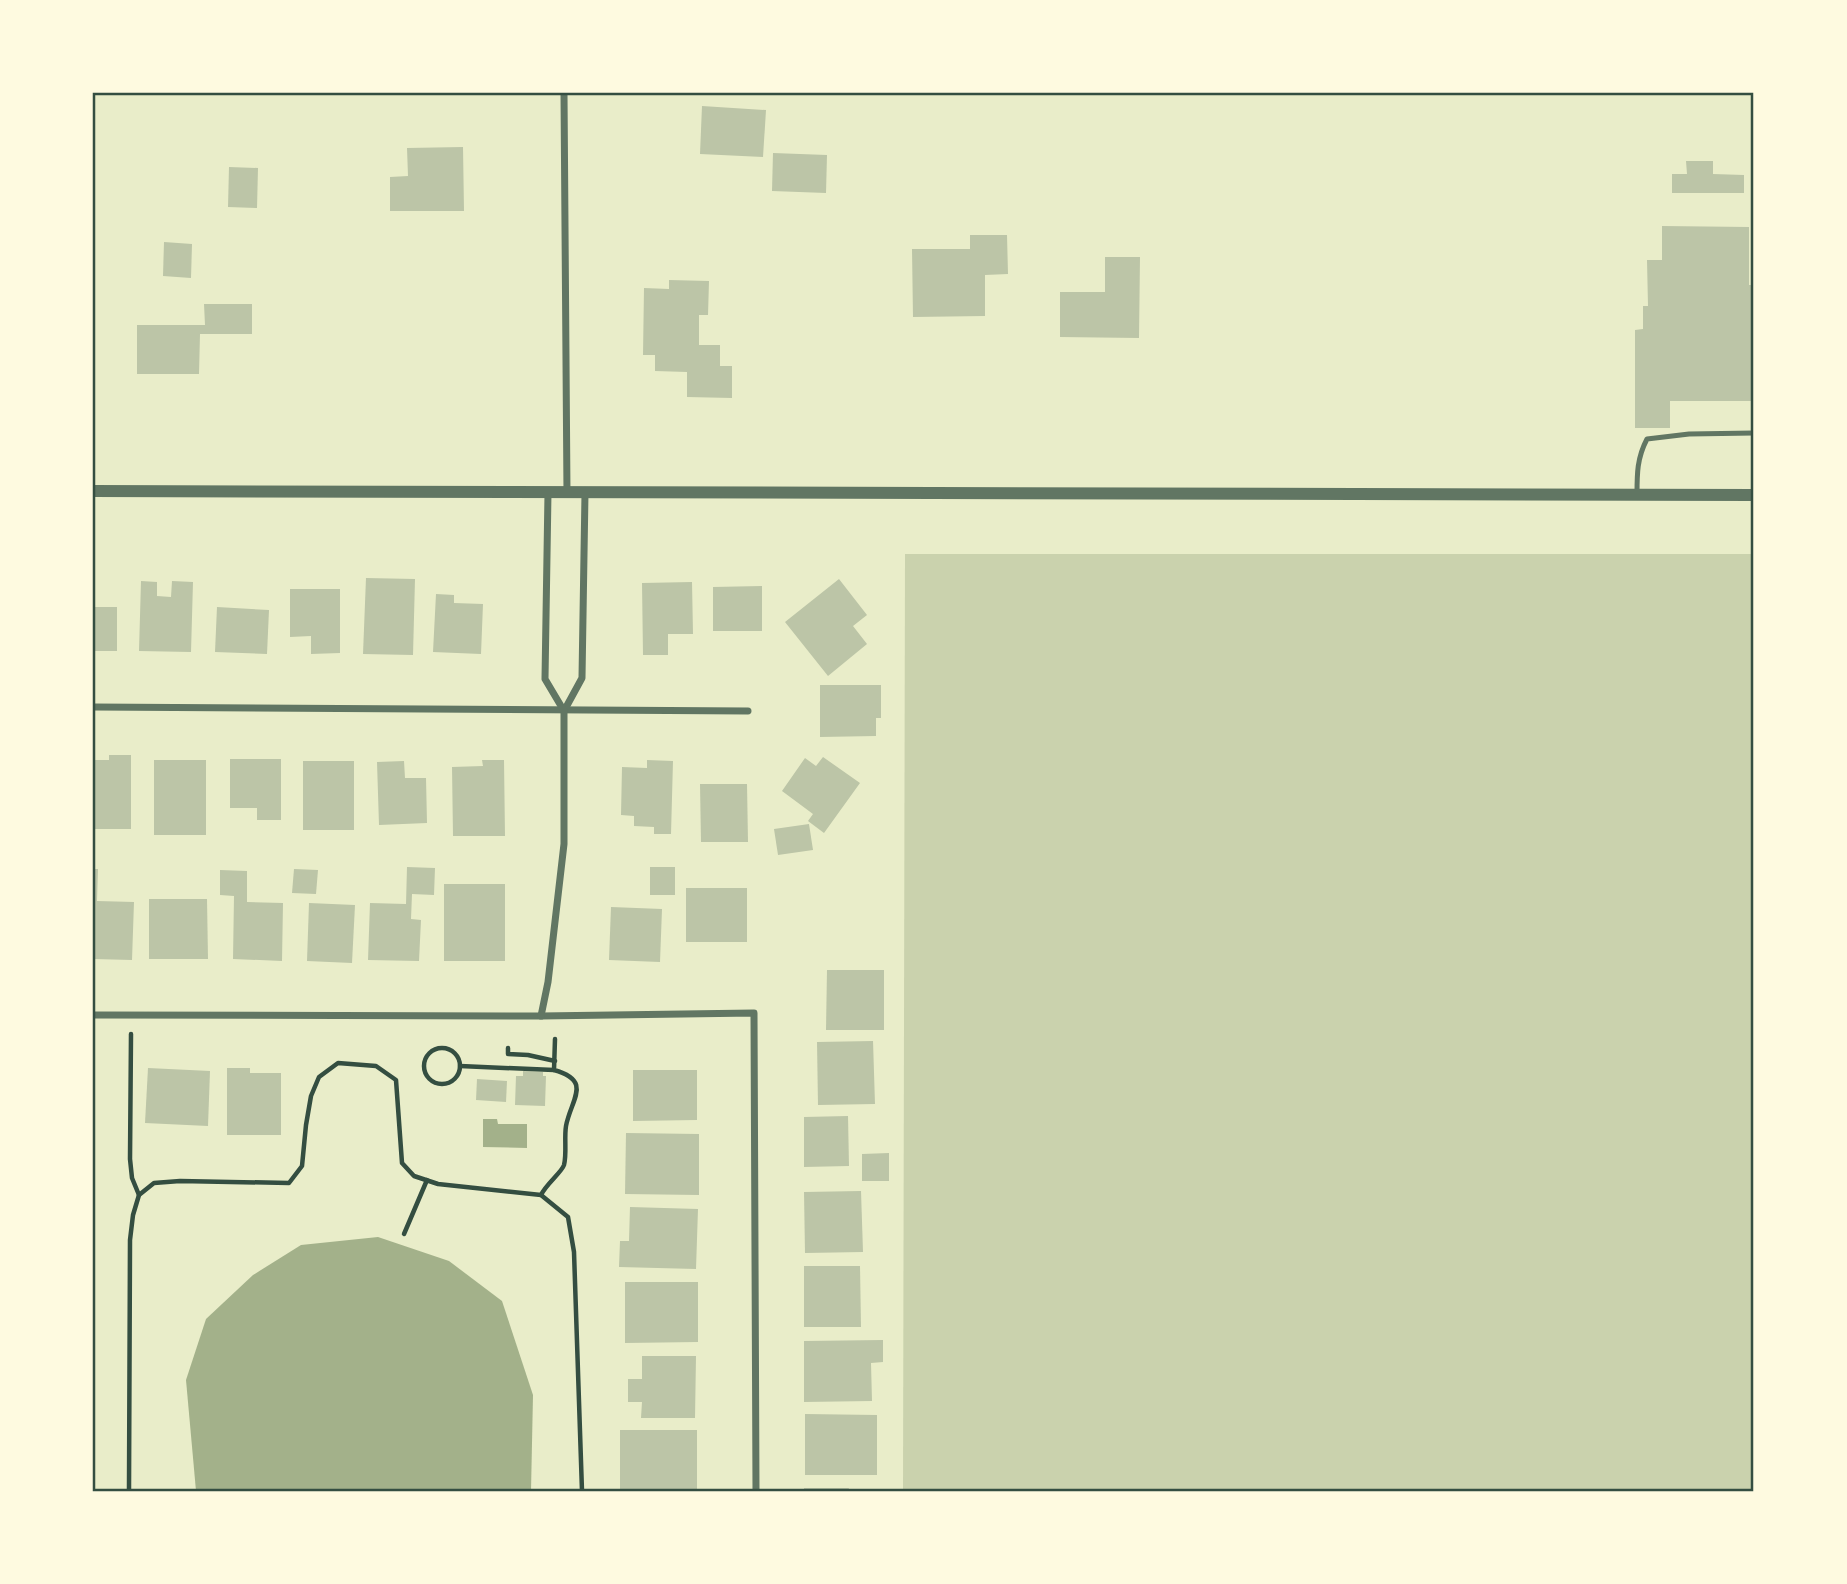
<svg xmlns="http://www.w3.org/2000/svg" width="1847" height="1584" viewBox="0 0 1847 1584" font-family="Overpass,sans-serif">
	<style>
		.green { fill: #cad2ad }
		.water { fill: #a3b18a }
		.building { fill: #bcc5a7 }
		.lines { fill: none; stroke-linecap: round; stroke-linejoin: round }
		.path { stroke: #344e41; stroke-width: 4.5 }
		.service { stroke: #617663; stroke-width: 5 }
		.minor { stroke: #617663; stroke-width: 7 }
		.tertiary { stroke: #617663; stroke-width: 12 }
		.neatline { fill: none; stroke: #344e41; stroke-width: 2.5 }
	</style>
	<rect width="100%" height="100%" fill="#e9edc9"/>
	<polygon class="green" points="905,554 1754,554 1754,1491 903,1491"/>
	<g class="water">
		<polygon points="483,1119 497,1119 498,1124 527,1124 527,1148 483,1147"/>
		<polygon points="378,1237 449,1261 502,1301 533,1395 531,1491 196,1491 186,1380 206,1319 253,1275 301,1245"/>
	</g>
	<g class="building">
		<polygon points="702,106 766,110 763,157 700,154"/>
		<polygon points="463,147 464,211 390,211 390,177 408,176 407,148"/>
		<polygon points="773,153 827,155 826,193 772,191"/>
		<polygon points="1686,161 1713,161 1713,174 1744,175 1744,193 1672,193 1672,174 1687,174"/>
		<polygon points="229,167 258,168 257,208 228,207"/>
		<polygon points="1662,226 1749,227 1749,285 1754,285 1754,401 1670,401 1670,428 1635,428 1635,330 1643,329 1643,306 1648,306 1647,260 1662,260"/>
		<polygon points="970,235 1007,235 1008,274 985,275 985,316 913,317 912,249 970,249"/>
		<polygon points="164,242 192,244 191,278 163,276"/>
		<polygon points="1105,257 1140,257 1139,338 1060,337 1060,292 1105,292"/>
		<polygon points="669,280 709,281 708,315 699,315 699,345 720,345 720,366 732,366 732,398 687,397 687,372 655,371 655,355 643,355 644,288 669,289"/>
		<polygon points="204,304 252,304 252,334 200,334 199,374 137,374 137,325 205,325"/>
		<polygon points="366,578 415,579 413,655 363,654"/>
		<polygon points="839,579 867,615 853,626 867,644 828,676 785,622"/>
		<polygon points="141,581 157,582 157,596 171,597 172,581 193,582 191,652 139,651"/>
		<polygon points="692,582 693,634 668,634 668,655 643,655 642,583"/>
		<polygon points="762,586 762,631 713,631 713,587"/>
		<polygon points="290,589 340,589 340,653 311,654 311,636 290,637"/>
		<polygon points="436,594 454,595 454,603 483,604 481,654 433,652"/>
		<rect x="93" y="607" width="24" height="44"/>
		<polygon points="217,607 269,610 267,654 215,652"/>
		<polygon points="820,685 881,685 881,718 876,718 876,736 820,737"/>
		<polygon points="109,755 131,755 131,829 93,829 93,760 109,760"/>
		<polygon points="823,757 860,783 824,833 808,821 813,814 782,791 805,758 816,766"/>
		<polygon points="230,759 281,759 281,820 257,820 257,808 230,808"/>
		<rect x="154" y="760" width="52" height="75"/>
		<polygon points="482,760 504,760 505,836 453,836 452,767 483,766"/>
		<polygon points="647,760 673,761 671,834 654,834 654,827 634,826 634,816 621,815 622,767 647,768"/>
		<rect x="303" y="761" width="51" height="69"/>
		<polygon points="404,761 405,778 426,778 427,823 379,825 377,762"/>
		<polygon points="700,784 747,784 748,842 701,842"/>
		<polygon points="809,824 813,850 778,855 774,829"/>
		<polygon points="407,867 435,868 434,895 412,894 411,919 421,920 419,961 368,960 370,903 406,904"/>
		<rect x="650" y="867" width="25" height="28"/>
		<polygon points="93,869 98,869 97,901 134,902 132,960 93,959"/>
		<polygon points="294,869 318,870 316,894 292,893"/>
		<polygon points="220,870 247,871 247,902 283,903 282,961 233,959 234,896 220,895"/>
		<rect x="444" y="884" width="61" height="77"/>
		<rect x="686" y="888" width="61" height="54"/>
		<polygon points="149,899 207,899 208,959 149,959"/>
		<polygon points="309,903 355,905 352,963 307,961"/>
		<polygon points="611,907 662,909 660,962 609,960"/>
		<polygon points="827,970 884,970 884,1030 826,1030"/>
		<polygon points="873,1041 875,1104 818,1105 817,1042"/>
		<polygon points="148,1068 210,1071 208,1126 145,1123"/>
		<polygon points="227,1068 250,1068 250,1073 281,1073 281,1135 227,1135"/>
		<polygon points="633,1070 697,1070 697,1120 633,1121"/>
		<polygon points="523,1071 543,1072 543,1076 546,1076 545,1106 515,1105 516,1076 523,1076"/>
		<polygon points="477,1079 507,1081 506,1102 476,1100"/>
		<polygon points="848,1116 849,1166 804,1167 804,1117"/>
		<polygon points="626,1133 699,1134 699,1195 625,1194"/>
		<polygon points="889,1153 889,1181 862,1181 862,1154"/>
		<polygon points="861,1191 863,1252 805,1253 804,1192"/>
		<polygon points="630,1207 698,1209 696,1269 619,1267 620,1241 629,1241"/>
		<polygon points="804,1266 860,1266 861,1327 804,1327"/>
		<polygon points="625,1282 698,1282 698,1342 625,1343"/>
		<polygon points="883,1340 883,1362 871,1363 872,1401 804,1402 804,1341"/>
		<polygon points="642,1356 696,1356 695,1418 641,1418 642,1402 628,1402 628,1379 642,1379"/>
		<polygon points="805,1414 877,1415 877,1475 805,1475"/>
		<rect x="620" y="1430" width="77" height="61"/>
		<polygon points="804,1488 849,1488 848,1491 804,1491"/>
	</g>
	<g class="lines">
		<g class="path">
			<polyline points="131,1034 130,1159 132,1178 139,1195"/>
			<circle cx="442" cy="1066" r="18"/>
			<polyline points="508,1048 508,1054 528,1055 555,1061"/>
			<polyline points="460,1066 554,1070"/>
			<path d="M 541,1195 C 546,1184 562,1172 564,1165 C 567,1153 564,1138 566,1126 C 571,1099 593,1081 554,1070 L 555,1039"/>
			<polyline points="404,1234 427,1180"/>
			<polyline points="129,1491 130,1240 133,1215 139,1195 154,1183 180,1181 289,1183 302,1166 306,1125 311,1096 319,1077 338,1063 376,1066 396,1080 402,1163 414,1176 438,1184 541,1195 568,1217 574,1252 582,1491"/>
		</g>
		<path class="service" d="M 1637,494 C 1637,474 1637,458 1647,439 L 1689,434 L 1754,433"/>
		<g class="minor">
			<polyline points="564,93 567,493"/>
			<polyline points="93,707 748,711"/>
			<polyline points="564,711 582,678 585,493"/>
			<polyline points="93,1015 541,1016 754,1013 756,1491"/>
			<polyline points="541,1016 548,982 564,844 564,711 545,679 548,493"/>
		</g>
		<polyline class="tertiary" points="93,491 1754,495"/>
	</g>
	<rect width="1847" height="1584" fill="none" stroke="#fefae0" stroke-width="189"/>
	<rect x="94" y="94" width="1658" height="1396" class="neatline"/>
</svg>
